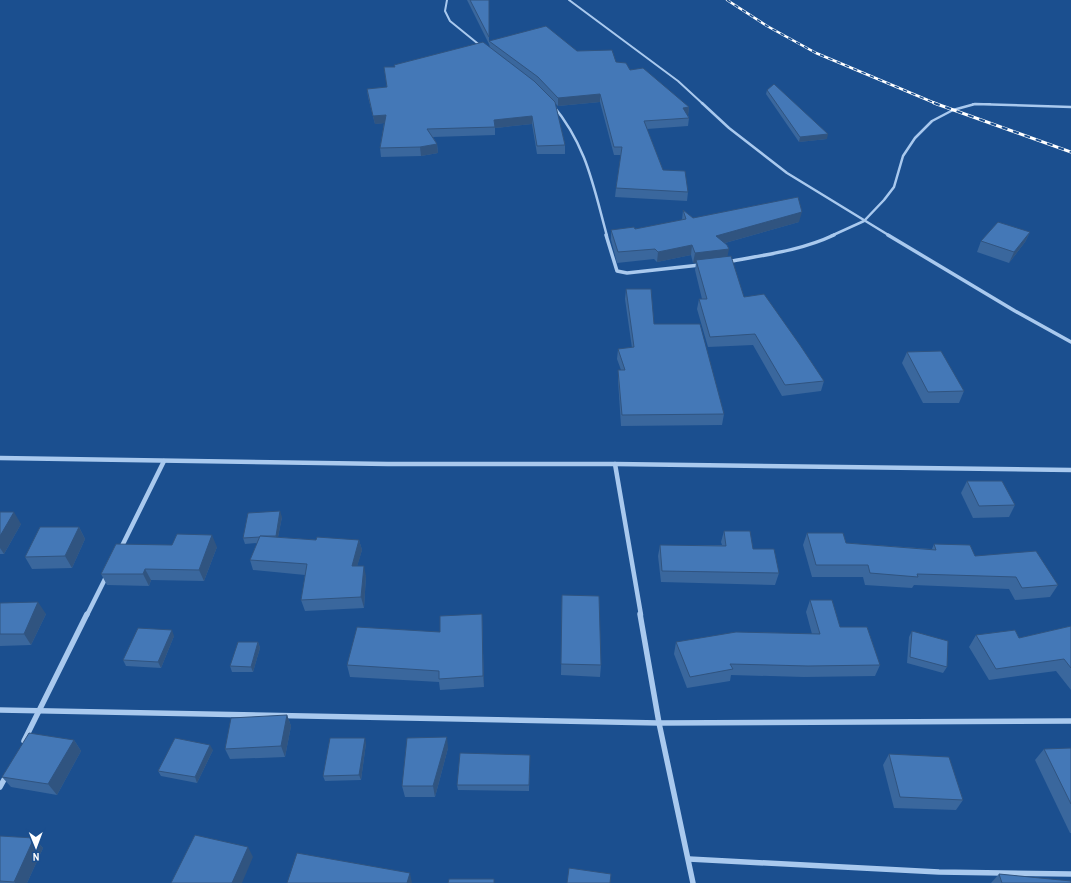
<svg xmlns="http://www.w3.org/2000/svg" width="1071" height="883" viewBox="0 0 1071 883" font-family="'Archivo Narrow',sans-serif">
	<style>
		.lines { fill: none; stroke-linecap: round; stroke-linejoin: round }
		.minor-far4 { stroke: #a9c9ee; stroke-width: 2 }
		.minor-far3 { stroke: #a9c9ee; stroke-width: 2.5 }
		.minor-far2 { stroke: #a9c9ee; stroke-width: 3.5 }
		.minor-far1 { stroke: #a9c9ee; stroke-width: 4.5 }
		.minor { stroke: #a9c9ee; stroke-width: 5.5 }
		.rail-far1-casing { stroke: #fff; stroke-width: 2.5 }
		.rail-casing { stroke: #fff; stroke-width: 3 }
		.rail-far1 { stroke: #1b4f8f; stroke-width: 1.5; stroke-dasharray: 4.5; stroke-linecap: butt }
		.rail { stroke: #1b4f8f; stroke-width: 2; stroke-dasharray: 6; stroke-linecap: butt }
		.wall { fill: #3a679d }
		.shaded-wall { fill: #305480 }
		.building { fill: #4478b7; stroke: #305480 }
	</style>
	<rect width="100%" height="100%" fill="#1b4f8f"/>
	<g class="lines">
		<g class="minor-far4">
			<polyline points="447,0 445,11 450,21 482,47"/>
			<polyline points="569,0 678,81 703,104"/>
			<polyline points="973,104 990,104"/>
		</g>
		<g class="minor-far3">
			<polyline points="702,103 729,128 787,173 890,236"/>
			<path d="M 552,104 C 587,146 593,185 607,236"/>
			<polyline points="831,236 864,221 884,200 894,187 903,156 915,138 932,121 953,110 975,104 1071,107"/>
		</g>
		<g class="minor-far2">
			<polyline points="606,235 617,271 627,273 700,265"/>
			<polyline points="888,235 1015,311 1071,342"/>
			<path d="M 727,262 C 763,255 800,251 834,235"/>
		</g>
		<g class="minor-far1">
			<polyline points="0,458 388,464 615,464 1071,470"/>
			<polyline points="615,464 641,615"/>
			<polyline points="121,548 164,461"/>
			<polyline points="87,615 106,577"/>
		</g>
		<g class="minor">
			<polyline points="640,614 659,723 693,883"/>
			<polyline points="0,710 659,723 1071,721"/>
			<polyline points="24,741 87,614"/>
			<polyline points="0,787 6,776"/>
			<polyline points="689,859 939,872 1071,874"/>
		</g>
		<defs>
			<polyline id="rail-far1" points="727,0 767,26 816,53 937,104"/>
			<polyline id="rail" points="934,103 1071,152"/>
		</defs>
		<use href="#rail-far1" class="rail-far1-casing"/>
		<use href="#rail" class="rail-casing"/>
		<use href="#rail-far1" class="rail-far1"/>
		<use href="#rail" class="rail"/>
	</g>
	<g class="wall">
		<polygon points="467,0 489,0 489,41 577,51 616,62 630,70 689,107 688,115 689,118 688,126 647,129 663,170 688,192 687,201 615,197 616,188 621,155 614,155 600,102 558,106 555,103 565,145 565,154 537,154 532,124 495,128 495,135 433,137 437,144 438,153 421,156 381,157 380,148 384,123 375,124 368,97 367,89 387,87 384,67 395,67 490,47 489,44"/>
		<polygon points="767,90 827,139 799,142 766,94"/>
		<polygon points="683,210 693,218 799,222 725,243 727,256 744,297 824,381 821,391 782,396 753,345 708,347 697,309 699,299 702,299 695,270 696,263 693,263 691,255 657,262 654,259 617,263 611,240 611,230 635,229 682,220"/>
		<polygon points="1030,232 1025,242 1009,263 977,252 981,241"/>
		<polygon points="626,289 724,414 722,425 621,426 618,380 618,370 621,370 617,359 618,349 632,348 625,299"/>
		<polygon points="907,352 964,391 959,403 923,403 902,363"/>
		<polygon points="967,481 1015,505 1009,517 973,518 961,493"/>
		<polygon points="0,512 21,524 4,554 0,554"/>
		<polygon points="282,517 278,537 316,540 359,540 362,550 357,566 366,576 364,608 305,611 301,600 305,575 253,570 250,560 257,543 245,544 243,538"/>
		<polygon points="79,527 85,539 72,568 32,569 25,557"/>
		<polygon points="724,531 753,549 779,573 775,585 661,582 658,556 660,545 722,545 721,542"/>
		<polygon points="807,533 846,543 932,549 934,544 975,556 1058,585 1050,597 1015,600 1009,589 914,585 912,588 865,585 863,577 812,577 803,545"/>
		<polygon points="217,547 204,581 151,580 149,586 107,585 101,574"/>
		<polygon points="562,595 601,665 600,677 561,675"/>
		<polygon points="810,600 840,627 880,665 875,676 804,677 731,675 730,681 687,688 674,654 676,642 812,634 806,612"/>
		<polygon points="0,603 46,614 31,645 0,646"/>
		<polygon points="482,614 484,687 440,690 439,682 350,677 347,665 440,632"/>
		<polygon points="1071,626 1071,690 1056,671 989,680 969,647 976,635 1019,638"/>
		<polygon points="912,631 947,667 943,673 907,663 909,637"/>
		<polygon points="174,636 161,668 126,666 123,660"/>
		<polygon points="258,642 260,648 253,672 232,672 230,666"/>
		<polygon points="287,715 291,726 285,757 230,759 225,749"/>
		<polygon points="74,740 81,751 57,795 11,787 2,777"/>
		<polygon points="366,743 361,780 325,781 323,776"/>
		<polygon points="448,748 435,797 405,797 402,786"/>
		<polygon points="1071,748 1071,833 1070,833 1035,760 1044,749"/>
		<polygon points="213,750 197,783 161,776 158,771"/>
		<polygon points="889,754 963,800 956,810 894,808 883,765"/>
		<polygon points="530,755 529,791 458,790 457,785"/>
		<polygon points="0,836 34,838 43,848 27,883 0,883"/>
		<polygon points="999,874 1071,883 991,883"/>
	</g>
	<g class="shaded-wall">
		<polygon points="600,94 600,102 558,106 558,98"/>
		<polygon points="689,107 688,115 682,116 683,108"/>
		<polygon points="386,115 387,123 375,124 373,116"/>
		<polygon points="532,116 532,124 495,128 494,120"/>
		<polygon points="828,134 827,139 799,142 800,137"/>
		<polygon points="437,144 438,153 421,156 420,147"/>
		<polygon points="802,212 799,222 714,246 716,236"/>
		<polygon points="1030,232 1025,242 1009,263 1014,252"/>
		<polygon points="692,245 691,255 657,262 658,252"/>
		<polygon points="729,249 727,259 696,260 696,263 693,263 695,253"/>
		<polygon points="280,511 282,517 277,542 276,536"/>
		<polygon points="14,512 21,524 4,554 0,548 0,536"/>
		<polygon points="79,527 85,539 72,568 65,556"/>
		<polygon points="212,535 217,547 204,581 199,570"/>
		<polygon points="359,540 362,550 354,577 352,566"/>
		<polygon points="364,566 366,576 364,608 361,597"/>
		<polygon points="145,569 151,580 149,586 143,574"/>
		<polygon points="38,602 46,614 31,645 24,634"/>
		<polygon points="482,614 482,626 484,687 483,676"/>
		<polygon points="172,630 174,636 161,668 158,662"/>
		<polygon points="258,642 260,648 253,672 251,667"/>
		<polygon points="287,715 291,726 285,757 281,746"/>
		<polygon points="447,737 448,748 435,797 433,786"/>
		<polygon points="365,738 366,743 361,780 359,775"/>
		<polygon points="74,740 81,751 57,795 48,784"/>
		<polygon points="210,745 213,750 197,783 195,777"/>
		<polygon points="34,838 43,848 27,883 15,883 14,882"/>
		<polygon points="248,847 253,857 242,883 232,883"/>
		<polygon points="410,873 412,883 407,883"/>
	</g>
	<g class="building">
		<polygon points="470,0 489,0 489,37"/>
		<polygon points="546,26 577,51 612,50 616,62 626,63 630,70 643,68 689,107 683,108 689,118 644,121 663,170 685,171 688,192 616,188 622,147 614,147 600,94 558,98 538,77 489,41"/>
		<polygon points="483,42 534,81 555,102 565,145 537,146 532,116 494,120 495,127 427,129 437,144 420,147 380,148 386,115 373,116 367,89 387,87 384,67 395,67 394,65"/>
		<polygon points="774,84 828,134 800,137 767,90"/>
		<polygon points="798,197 802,212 716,236 727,245 729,249 695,253 692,245 658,252 655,249 618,252 611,230 634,227 635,229 686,219 683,210 693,218"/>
		<polygon points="998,222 1030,232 1014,252 981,241"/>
		<polygon points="731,256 744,297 764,294 800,345 824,381 785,385 755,334 710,337 699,299 707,299 696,260"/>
		<polygon points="626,289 651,289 654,324 700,324 724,414 622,415 618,370 625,370 618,349 634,347"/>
		<polygon points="941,351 964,391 928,392 907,352"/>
		<polygon points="967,481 1002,481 1015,505 979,506"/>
		<polygon points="280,511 276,536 260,536 260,537 243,538 248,513"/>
		<polygon points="0,512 14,512 0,536"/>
		<polygon points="40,527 79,527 65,556 25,557"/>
		<polygon points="724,531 750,531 753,549 774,549 779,573 662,571 660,545 726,546"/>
		<polygon points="807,533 843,533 846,543 936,550 934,544 970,545 975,556 1036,551 1058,585 1022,588 1016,577 917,574 918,577 870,573 868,565 816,565"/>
		<polygon points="177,534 212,535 199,570 145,569 143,574 101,574 116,544 172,545"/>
		<polygon points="260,536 316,540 317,537 359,540 352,566 364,566 361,597 301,600 307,564 250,560"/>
		<polygon points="562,595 599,596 601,665 561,664"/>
		<polygon points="810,600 832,600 840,627 867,627 880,665 808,666 730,664 733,669 690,677 676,642 736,632 820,634"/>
		<polygon points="38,602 24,634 0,634 0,603"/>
		<polygon points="482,614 483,676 439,679 439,671 347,665 357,627 440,632 440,616"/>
		<polygon points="1071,626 1071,668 1064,659 996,669 976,635 1015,630 1019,638"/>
		<polygon points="138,628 172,630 158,662 123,660"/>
		<polygon points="912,631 948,641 947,667 910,657"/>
		<polygon points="238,642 258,642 251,667 230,666"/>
		<polygon points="287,715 281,746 225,749 231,718"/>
		<polygon points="29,733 74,740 48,784 2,777"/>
		<polygon points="447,737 433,786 402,786 407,738"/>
		<polygon points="175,738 210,745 195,777 158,771"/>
		<polygon points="330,738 365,738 359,775 323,776"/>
		<polygon points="1071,748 1071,804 1044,749"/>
		<polygon points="460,753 530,755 529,785 457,785"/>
		<polygon points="889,754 949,757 963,800 900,797"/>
		<polygon points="195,835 248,847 232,883 171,883"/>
		<polygon points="0,836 34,838 14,882 0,881"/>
		<polygon points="297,853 410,873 407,883 287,883"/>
		<polygon points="569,868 611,874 610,883 567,883"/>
		<polygon points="999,874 1071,881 1071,883 1002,883"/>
		<polygon points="449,879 494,879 494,883 448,883"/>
	</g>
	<g transform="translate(36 847) rotate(179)" stroke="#1b4f8f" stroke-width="3" paint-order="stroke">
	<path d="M0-3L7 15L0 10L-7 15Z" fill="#ffffff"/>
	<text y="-6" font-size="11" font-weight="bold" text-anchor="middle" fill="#ffffff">N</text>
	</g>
</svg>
